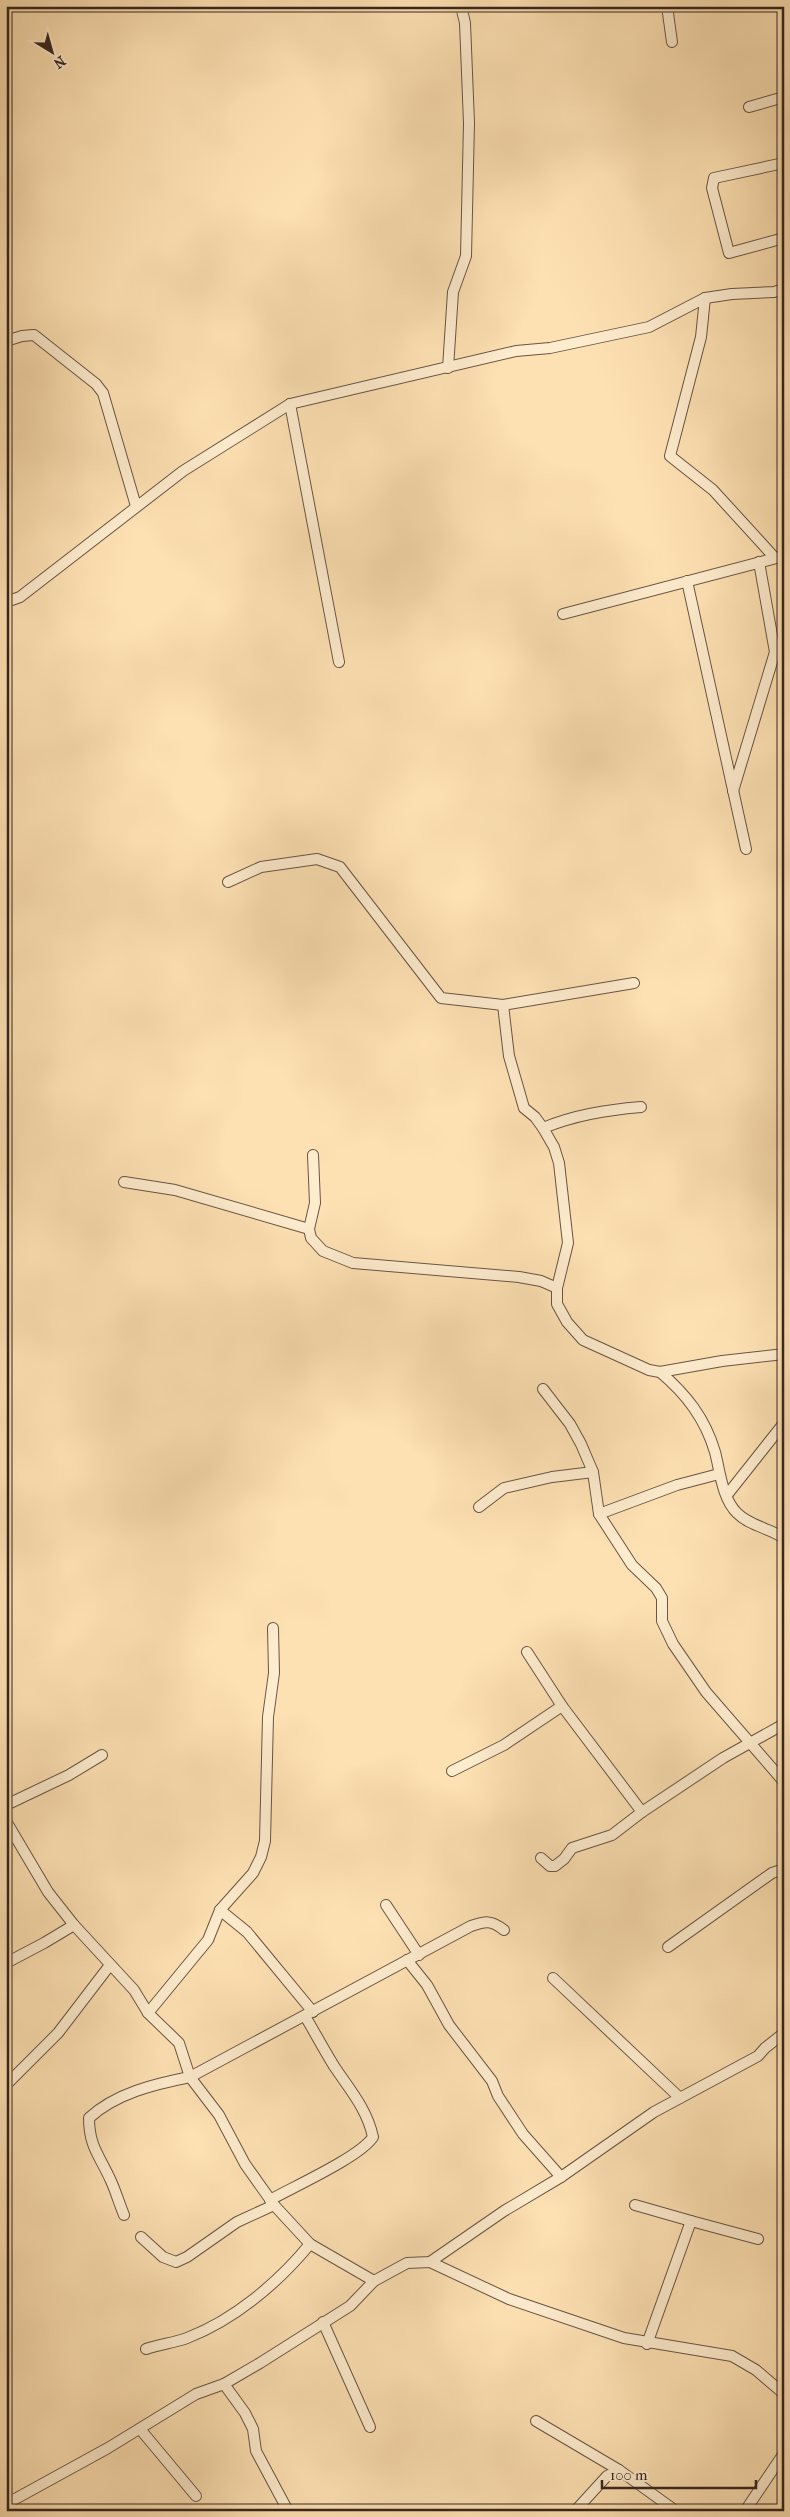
<svg xmlns="http://www.w3.org/2000/svg" width="790" height="2517" viewBox="0 0 790 2517" font-family="'IM FELL French Canon',serif">
	<style>
		.lines { fill: none; stroke-linecap: round; stroke-linejoin: round }
		.street-casing { stroke: #685545; stroke-width: 12 }
		.street { stroke: #feecce; stroke-width: 10 }
	</style>
	<rect width="100%" height="100%" fill="#fee1b3"/>
	<filter id="stains"><feTurbulence type="fractalNoise" baseFrequency=".004" numOctaves="4"/><feColorMatrix values="0 0 0 0 .2 0 0 0 0 .09 0 0 0 0 .02 0 0 0 .5 -.17"/></filter>
	<radialGradient id="worn" r=".72"><stop offset=".6" stop-color="#630" stop-opacity="0"/><stop offset="1" stop-color="#630" stop-opacity=".3"/></radialGradient>
	<g class="lines">
		<defs>
			<g id="street">
				<polyline points="667,6 672,42"/>
				<polyline points="749,107 784,97"/>
				<polyline points="784,163 714,178 712,188 729,253 784,238"/>
				<polyline points="705,298 701,337 670,456 713,490 775,558"/>
				<polyline points="6,341 22,336 34,335 96,384 103,393 136,506"/>
				<polyline points="448,368 453,292 466,256 469,123 465,23 461,6"/>
				<polyline points="290,404 339,662"/>
				<polyline points="687,581 746,849"/>
				<polyline points="6,602 20,597 183,471 290,404 516,351 550,348 649,327 705,298 732,294 774,292 784,289"/>
				<polyline points="563,614 784,556"/>
				<polyline points="733,791 775,652 759,562"/>
				<polyline points="228,882 261,867 317,859 340,867 441,998 503,1005 634,983"/>
				<polyline points="503,1005 509,1056 524,1108 535,1117 543,1128 554,1147 559,1163 568,1243 557,1288 557,1304 567,1322 583,1340 649,1370 660,1372 722,1361 784,1354"/>
				<path d="M 543,1128 C 575,1115 606,1110 641,1107"/>
				<polyline points="313,1155 315,1203 309,1229 311,1238 323,1251 353,1263 519,1277 541,1281 557,1288"/>
				<polyline points="124,1182 175,1190 309,1229"/>
				<path d="M 660,1372 C 686,1394 705,1418 715,1452 C 720,1471 722,1498 737,1513 C 750,1526 769,1528 784,1538"/>
				<polyline points="543,1389 570,1424 581,1444 593,1472 599,1514 632,1565 656,1588 662,1598 662,1621 673,1644 706,1692 784,1782"/>
				<polyline points="727,1495 784,1423"/>
				<polyline points="479,1507 504,1488 552,1477 593,1472"/>
				<polyline points="599,1514 677,1485 719,1474"/>
				<polyline points="527,1652 562,1706 642,1812"/>
				<polyline points="452,1771 504,1745 562,1706"/>
				<polyline points="6,1805 69,1775 102,1755"/>
				<polyline points="6,1821 48,1892 74,1925 134,1990 148,2013 179,2043 190,2077 219,2115 245,2164 274,2205 310,2244 374,2281"/>
				<polyline points="541,1858 550,1866 555,1866 564,1859 572,1848 612,1835 642,1812 723,1758 784,1724"/>
				<polyline points="386,1905 419,1955"/>
				<polyline points="220,1910 247,1932 313,2012"/>
				<polyline points="668,1947 772,1873 784,1869"/>
				<polyline points="407,1960 427,1985 449,2025 492,2081 498,2096 523,2134 561,2177"/>
				<polyline points="6,1963 44,1943 74,1925"/>
				<polyline points="553,1978 680,2098"/>
				<polyline points="148,2013 208,1940 220,1910 253,1873 261,1857 265,1841 268,1717 274,1673 273,1628"/>
				<polyline points="6,2085 58,2033 110,1965"/>
				<path d="M 270,2200 C 293,2187 360,2157 373,2137 C 367,2109 350,2090 334,2066 C 324,2050 315,2033 305,2016"/>
				<polyline points="635,2205 691,2221"/>
				<path d="M 124,2215 C 119,2203 116,2192 111,2181 C 100,2156 89,2147 89,2118 C 116,2093 155,2084 190,2077 L 471,1926 C 486,1921 491,1920 504,1930"/>
				<polyline points="141,2237 163,2257 176,2262 187,2257 237,2222 274,2205"/>
				<polyline points="430,2262 509,2299 624,2338 732,2356 756,2370 784,2394"/>
				<polyline points="323,2322 370,2427"/>
				<polyline points="647,2344 691,2221 758,2239"/>
				<path d="M 146,2349 C 160,2344 174,2343 187,2338 C 234,2320 278,2283 310,2244"/>
				<polyline points="224,2384 245,2413 253,2429 256,2451 287,2509"/>
				<polyline points="536,2421 619,2470 676,2511"/>
				<polyline points="140,2429 196,2496"/>
				<polyline points="6,2504 108,2448 196,2394 224,2384 260,2363 350,2306 374,2281 407,2263 430,2262 504,2211 561,2177 654,2112 758,2056 765,2048 784,2033"/>
				<polyline points="575,2511 607,2476 619,2470"/>
				<polyline points="745,2511 784,2453"/>
			</g>
		</defs>
		<use href="#street" class="street-casing"/>
		<use href="#street" class="street"/>
	</g>
	<rect width="790" height="2517" fill="none" stroke="#fee1b3" stroke-width="25"/>
	<rect x="8" y="8" width="775" height="2502" fill="none" stroke="#362620" stroke-width="2.5"/>
	<rect x="12" y="12" width="765" height="2492" fill="none" stroke="#362620"/>
	<g transform="translate(52 52) rotate(143)" stroke="#feecce" stroke-width="4" paint-order="stroke">
	<path d="M0-4L9 19L0 12L-9 19Z" fill="#362620"/>
	<text y="-8" font-size="14" font-weight="bold" text-anchor="middle" fill="#362620">N</text>
	</g>
	<path d="M602 2480v8h154v-8" fill="none" stroke="#362620" stroke-width="2.5"/>
	<text x="610" y="2480" font-size="15" fill="#362620" stroke="#feecce" stroke-width="4" paint-order="stroke">100 m</text>
	<rect width="100%" height="100%" filter="url(#stains)"/>
	<rect width="100%" height="100%" fill="url(#worn)"/>
</svg>
